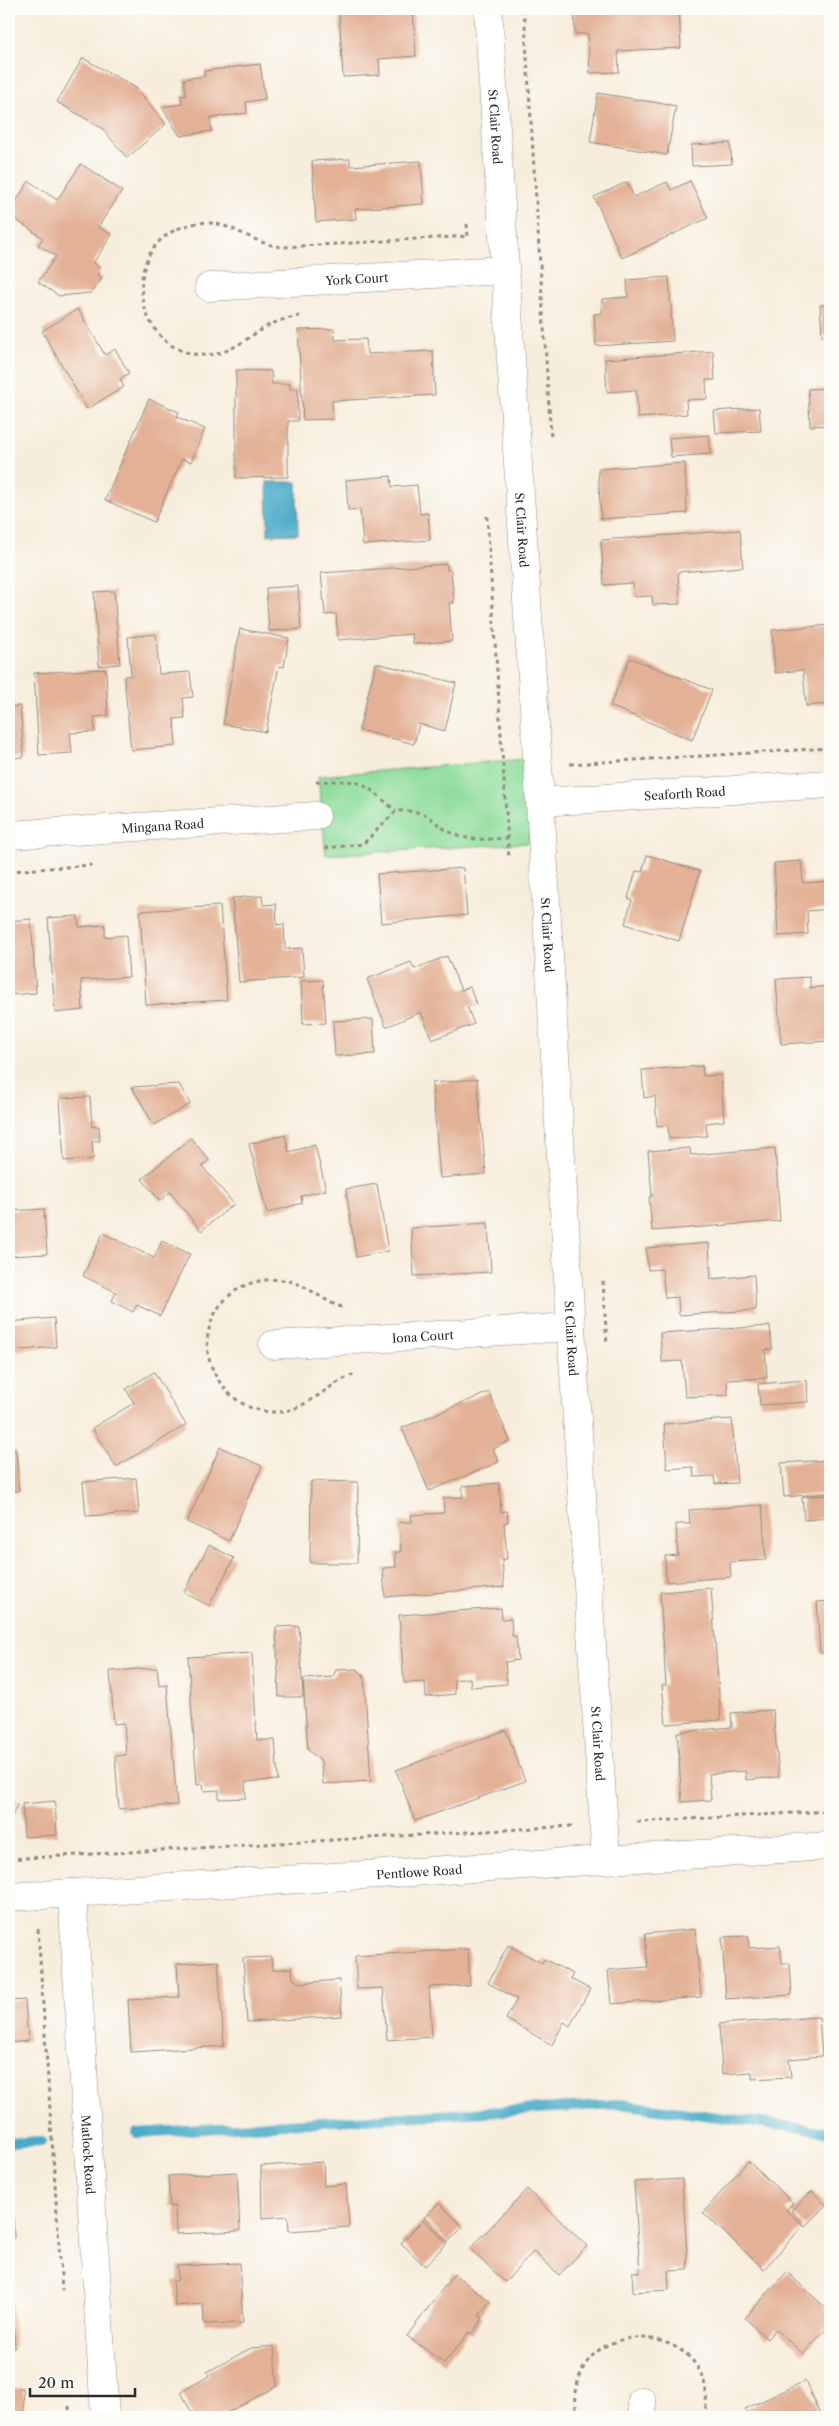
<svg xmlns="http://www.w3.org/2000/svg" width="839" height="2426" viewBox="0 0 839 2426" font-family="'Libre Caslon Text',serif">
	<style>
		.green { fill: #8fdd9c; stroke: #5d8464 }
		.water { fill: #48abc7; stroke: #3a6b79 }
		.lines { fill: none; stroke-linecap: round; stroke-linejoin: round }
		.stream { stroke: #48abc7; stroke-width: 10 }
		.building { fill: #e3b195 }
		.minor-casing { stroke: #918c84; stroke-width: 29 }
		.path { stroke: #918c84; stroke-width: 3; stroke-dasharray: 4 4; stroke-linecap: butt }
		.minor { stroke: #fff; stroke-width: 28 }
		.labels { text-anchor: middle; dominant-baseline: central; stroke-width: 5; stroke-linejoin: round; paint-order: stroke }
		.street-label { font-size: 12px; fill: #2b2b2b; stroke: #fdfcf7 }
	</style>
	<rect width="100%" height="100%" fill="#fdfcf7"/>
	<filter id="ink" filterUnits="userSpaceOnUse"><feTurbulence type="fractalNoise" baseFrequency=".02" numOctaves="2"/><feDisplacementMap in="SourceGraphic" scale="10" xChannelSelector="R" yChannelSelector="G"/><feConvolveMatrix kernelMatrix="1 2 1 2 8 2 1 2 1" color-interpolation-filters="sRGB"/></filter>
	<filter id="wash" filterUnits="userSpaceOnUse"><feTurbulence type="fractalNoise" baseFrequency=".0096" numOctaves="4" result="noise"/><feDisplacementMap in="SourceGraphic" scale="20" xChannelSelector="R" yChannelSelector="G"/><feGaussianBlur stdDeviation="1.12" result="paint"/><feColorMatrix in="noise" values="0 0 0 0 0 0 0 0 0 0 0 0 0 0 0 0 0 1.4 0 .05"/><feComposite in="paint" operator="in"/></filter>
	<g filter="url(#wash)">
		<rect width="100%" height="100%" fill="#f7eddc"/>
		<polygon class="green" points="537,758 543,842 326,855 318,776"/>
		<polygon class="water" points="267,482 297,482 298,534 268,535"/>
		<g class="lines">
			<g class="stream">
				<polyline points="137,2133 620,2104 830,2132"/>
				<polyline points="9,2143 41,2141"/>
			</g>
		</g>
		<g id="blocks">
			<g class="building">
				<polygon points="413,9 416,56 379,59 380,75 343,77 339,12"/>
				<polygon points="574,9 679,9 681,48 618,51 619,72 590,73 588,34 575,34"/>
				<polygon points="83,58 136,88 166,124 127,158 102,128 57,102"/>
				<polygon points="260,64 265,99 246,102 247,113 210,118 212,131 180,136 162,107 182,104 181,96 186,95 184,79 205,76 204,71"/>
				<polygon points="598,93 676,106 667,155 590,142"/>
				<polygon points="730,143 732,164 692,166 691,145"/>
				<polygon points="350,159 350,166 421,161 424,204 355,209 356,219 316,222 312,161"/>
				<polygon points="81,164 122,191 98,227 112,235 93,263 101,269 97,275 102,278 91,293 59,296 38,282 56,256 38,245 43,238 9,215 9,212 29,181 57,200"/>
				<polygon points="690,181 708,218 622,258 594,197 627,182 634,197 667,182 671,190"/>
				<polygon points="669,277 673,341 596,346 594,314 602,313 602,299 628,297 627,280"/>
				<polygon points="820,305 830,305 830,335 822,336"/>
				<polygon points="78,309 105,355 115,349 129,373 120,379 124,387 87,409 42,331"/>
				<polygon points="334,329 335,340 366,339 367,354 433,351 435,395 332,401 333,419 303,420 298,330"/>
				<polygon points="713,351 715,380 706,380 707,399 686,400 687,414 638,418 636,390 607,392 605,359"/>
				<polygon points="236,370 271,371 272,384 290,384 290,389 298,389 298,421 288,421 288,477 236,478"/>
				<polygon points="830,388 830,425 810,426 808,389"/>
				<polygon points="149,399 179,412 177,417 205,429 191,462 182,459 154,522 105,500"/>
				<polygon points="759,408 761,431 716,433 714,411"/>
				<polygon points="709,435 711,454 671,457 669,438"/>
				<polygon points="685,463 687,513 601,519 598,469"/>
				<polygon points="391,476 392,487 417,485 420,514 428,513 430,540 363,545 360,509 348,510 346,480"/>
				<polygon points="740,530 743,567 678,572 680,604 653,605 652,596 634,597 633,583 604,585 601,540"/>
				<polygon points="447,564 447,570 451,570 454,603 449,603 452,641 413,644 412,634 338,640 336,614 325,615 321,573"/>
				<polygon points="298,586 301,629 269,631 266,588"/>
				<polygon points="114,591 120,664 99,666 94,592"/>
				<polygon points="830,625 830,704 806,706 803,670 775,673 772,630"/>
				<polygon points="240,629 289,638 284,667 279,666 266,732 223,724"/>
				<polygon points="156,634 159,674 190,672 193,697 183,698 185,718 174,719 176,746 131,750 124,676 131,675 128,637"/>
				<polygon points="630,658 712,690 692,740 610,706"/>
				<polygon points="376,663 456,683 445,731 419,724 414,744 359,730"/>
				<polygon points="106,669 108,716 94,717 95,732 70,733 72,753 39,755 34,673"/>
				<polygon points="20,706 24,757 9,758 9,707"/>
				<polygon points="647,855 700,871 679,941 625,924 632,900 628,898 636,871 642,872"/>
				<polygon points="801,861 803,883 830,881 830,909 807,911 808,934 778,936 774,863"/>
				<polygon points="463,868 467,915 381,923 377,874"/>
				<polygon points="262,896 263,905 276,904 277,925 284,924 285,949 302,948 304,977 239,982 232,898"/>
				<polygon points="220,906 227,1000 146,1005 140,911"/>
				<polygon points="78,916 79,927 105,925 105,937 126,935 129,977 81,980 83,1010 55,1013 48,918"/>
				<polygon points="31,919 36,993 9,995 9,921"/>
				<polygon points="447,956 461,990 470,987 476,1004 467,1007 474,1024 432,1040 421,1012 386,1027 367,979 411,962 414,969"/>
				<polygon points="810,977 810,988 829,986 830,1041 781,1044 776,979"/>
				<polygon points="323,980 326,1023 303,1024 301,981"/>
				<polygon points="373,1019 375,1054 335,1056 333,1021"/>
				<polygon points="702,1066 703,1076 721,1075 724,1121 706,1123 707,1136 669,1139 668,1125 657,1126 655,1096 644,1098 642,1070"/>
				<polygon points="477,1079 486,1174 440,1178 432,1083"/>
				<polygon points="179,1084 190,1104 154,1125 132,1087"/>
				<polygon points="90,1097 92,1127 99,1126 100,1141 92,1141 93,1159 64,1161 60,1098"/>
				<polygon points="285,1135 289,1152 315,1145 326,1190 301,1196 302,1203 267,1213 249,1144"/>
				<polygon points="191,1138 209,1160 202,1166 234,1204 201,1231 170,1192 160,1201 142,1179"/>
				<polygon points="690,1148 691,1155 775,1148 780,1221 652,1231 649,1197 652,1196 648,1151"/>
				<polygon points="377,1184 388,1251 356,1257 346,1189"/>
				<polygon points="44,1209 47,1254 9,1256 9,1211"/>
				<polygon points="488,1223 491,1272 414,1276 411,1228"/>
				<polygon points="103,1233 154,1258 162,1241 190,1254 160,1316 137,1305 133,1312 112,1301 116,1292 83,1276"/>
				<polygon points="709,1243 711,1279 754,1275 756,1310 679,1315 678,1297 665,1298 662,1269 648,1270 646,1248"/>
				<polygon points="54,1318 56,1347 10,1351 9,1322"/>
				<polygon points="770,1326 772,1349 765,1350 767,1378 727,1380 728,1395 685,1397 682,1361 662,1362 660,1333"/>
				<polygon points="154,1372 186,1425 116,1467 92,1428 134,1403 126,1389"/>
				<polygon points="807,1380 808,1402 760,1405 758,1384"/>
				<polygon points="489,1392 510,1441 493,1449 499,1462 429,1491 402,1428"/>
				<polygon points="732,1419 737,1483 715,1484 714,1476 694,1477 693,1467 667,1469 664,1424"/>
				<polygon points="220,1447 262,1466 229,1541 187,1522"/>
				<polygon points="16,1450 19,1491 9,1492 9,1451"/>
				<polygon points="830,1460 830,1493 784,1497 781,1463"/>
				<polygon points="136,1478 139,1513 86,1516 83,1482"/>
				<polygon points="311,1481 358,1482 357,1563 310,1563"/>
				<polygon points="499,1483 501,1512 507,1511 508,1522 504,1523 507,1559 502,1559 504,1587 385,1597 383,1568 396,1567 395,1552 401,1552 399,1522 412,1522 411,1515 444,1513 443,1498 463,1497 462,1486"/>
				<polygon points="830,1495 830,1518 804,1520 802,1497"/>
				<polygon points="762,1505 766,1560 730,1562 731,1577 666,1582 665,1556 678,1555 676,1524 690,1524 689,1510"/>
				<polygon points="209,1545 234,1558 209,1606 184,1592"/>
				<polygon points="711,1588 721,1720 666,1724 662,1685 666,1685 660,1592"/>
				<polygon points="830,1601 830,1653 820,1653 817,1602"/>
				<polygon points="501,1608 502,1619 511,1618 512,1636 516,1636 518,1660 505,1662 507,1684 471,1687 470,1678 454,1680 455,1694 426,1697 425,1682 404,1683 399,1615"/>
				<polygon points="299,1626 303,1697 279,1697 276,1627"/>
				<polygon points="252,1653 257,1740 275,1740 278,1780 245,1782 246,1798 219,1799 219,1790 204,1791 203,1784 197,1785 188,1657"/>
				<polygon points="157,1668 159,1686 167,1685 177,1805 119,1809 115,1756 126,1755 124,1723 114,1724 110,1671"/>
				<polygon points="357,1669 364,1676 371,1781 323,1784 321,1761 308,1750 303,1679 333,1677 336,1670"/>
				<polygon points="773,1710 779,1777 746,1780 745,1771 709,1774 711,1800 682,1802 677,1732 732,1727 731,1713"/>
				<polygon points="506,1730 525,1781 415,1821 396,1770"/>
				<polygon points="9,1801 17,1805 9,1823"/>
				<polygon points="55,1801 57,1835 24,1837 22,1804"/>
				<polygon points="695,1929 701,1997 611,2004 608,1970 648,1967 645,1934"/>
				<polygon points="748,1936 749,1948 780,1946 782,1963 790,1963 792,1995 726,1999 722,1937"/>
				<polygon points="508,1945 542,1963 544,1959 573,1974 570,1979 590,1989 570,2026 564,2022 552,2045 506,2019 517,1999 488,1983"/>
				<polygon points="468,1949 470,1985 429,1987 432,2037 387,2040 383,1988 357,1989 355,1956"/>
				<polygon points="271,1957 272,1970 292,1968 293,1979 300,1983 339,1980 342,2016 247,2022 243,1958"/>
				<polygon points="218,1961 224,2046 131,2052 128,2000 179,1997 177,1964"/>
				<polygon points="25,2000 28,2041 9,2043 9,2001"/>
				<polygon points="819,2017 822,2056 789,2059 791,2077 752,2079 752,2072 722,2074 719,2024"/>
				<polygon points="748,2161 793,2203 786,2210 803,2226 764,2269 703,2213"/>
				<polygon points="323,2162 324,2186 346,2184 349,2227 289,2231 288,2216 262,2218 261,2166"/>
				<polygon points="237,2172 240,2231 176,2234 175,2206 170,2207 168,2176"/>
				<polygon points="682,2179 688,2270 668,2271 669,2290 633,2292 632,2272 640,2272 634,2182"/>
				<polygon points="527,2189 587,2246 559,2275 534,2251 505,2282 470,2249"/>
				<polygon points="812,2191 826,2205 805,2226 791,2211"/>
				<polygon points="439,2203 463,2227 448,2242 424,2218"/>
				<polygon points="9,2206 13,2206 14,2238 9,2238"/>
				<polygon points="423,2220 447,2243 425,2266 401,2243"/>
				<polygon points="239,2263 243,2323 204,2324 203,2304 175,2306 173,2281 178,2280 177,2266"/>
				<polygon points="787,2272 830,2312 830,2325 803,2354 776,2329 767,2339 745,2318"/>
				<polygon points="454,2274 490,2301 479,2316 483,2318 472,2334 469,2332 444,2363 407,2336"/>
				<polygon points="9,2304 12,2304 15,2348 9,2348"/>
				<polygon points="274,2346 277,2386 219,2417 194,2417 181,2392 209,2376 207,2372 251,2348"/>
				<polygon points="805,2381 821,2417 749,2417 745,2409"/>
				<polygon points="23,2388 25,2417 9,2417 9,2389"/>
			</g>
		</g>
	</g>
	<g filter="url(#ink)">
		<use href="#blocks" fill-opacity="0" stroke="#918c84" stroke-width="1"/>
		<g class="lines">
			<defs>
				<g id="minor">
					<path id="s1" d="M 488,9 L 538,767 L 571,1327 L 606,1859"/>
					<path id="s2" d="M 209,287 L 504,270"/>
					<path id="s3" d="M 540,802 L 830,784"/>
					<path id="s4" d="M 9,835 L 316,816"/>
					<path id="s5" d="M 273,1345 L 571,1327"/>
					<path id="s6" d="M 72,1893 L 105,2417"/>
					<path id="s7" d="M 9,1897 L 830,1846"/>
					<polyline points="642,2401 643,2417"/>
				</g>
			</defs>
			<use href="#minor" class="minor-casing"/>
			<g class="path">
				<polyline points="524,9 551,439"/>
				<polyline points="467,224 468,238"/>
				<path d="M 300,316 C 288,318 276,321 264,328 C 244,340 229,355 204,355 C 130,354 114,234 199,223 C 230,219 253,246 285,247 L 468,236"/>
				<polyline points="487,516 509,859"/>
				<polyline points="570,764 830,748"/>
				<path d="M 316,782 C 364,779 361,781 396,811"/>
				<path d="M 325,848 L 363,844 L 396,811 C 437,809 428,825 459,836 C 475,841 493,839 509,838"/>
				<polyline points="9,871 92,865"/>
				<polyline points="603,1281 607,1345"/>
				<path d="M 342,1307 C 321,1301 307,1283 284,1280 C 217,1272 181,1347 230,1394 C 244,1407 259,1413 278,1412 C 308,1410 327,1384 355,1374"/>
				<polyline points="637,1822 830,1811"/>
				<polyline points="9,1859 572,1826"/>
				<polyline points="38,1929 62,2290"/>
				<polyline points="69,2406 70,2417"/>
				<path d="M 577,2417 C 559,2304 728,2319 704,2417"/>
			</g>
			<use href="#minor" class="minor"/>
		</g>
	</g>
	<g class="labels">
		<g class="street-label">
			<text stroke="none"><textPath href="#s1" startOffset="118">St Clair Road</textPath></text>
			<text stroke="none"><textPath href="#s2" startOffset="148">York Court</textPath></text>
			<text stroke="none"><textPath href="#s1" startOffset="522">St Clair Road</textPath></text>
			<text stroke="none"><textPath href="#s3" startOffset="145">Seaforth Road</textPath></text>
			<text stroke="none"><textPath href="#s4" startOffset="154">Mingana Road</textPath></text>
			<text stroke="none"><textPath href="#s1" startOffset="928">St Clair Road</textPath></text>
			<text stroke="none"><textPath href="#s5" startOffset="150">Iona Court</textPath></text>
			<text stroke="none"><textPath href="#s1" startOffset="1332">St Clair Road</textPath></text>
			<text stroke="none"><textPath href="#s1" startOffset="1738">St Clair Road</textPath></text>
			<text stroke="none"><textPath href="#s7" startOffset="411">Pentlowe Road</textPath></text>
			<text stroke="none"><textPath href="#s6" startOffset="262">Matlock Road</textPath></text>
		</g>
	</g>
	<rect width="839" height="2426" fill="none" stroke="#fdfcf7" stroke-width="30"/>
	<path d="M30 2388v8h105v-8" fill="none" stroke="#2b2b2b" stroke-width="2.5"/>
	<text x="38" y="2388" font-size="15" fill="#2b2b2b" stroke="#fdfcf7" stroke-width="4" paint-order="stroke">20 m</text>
</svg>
